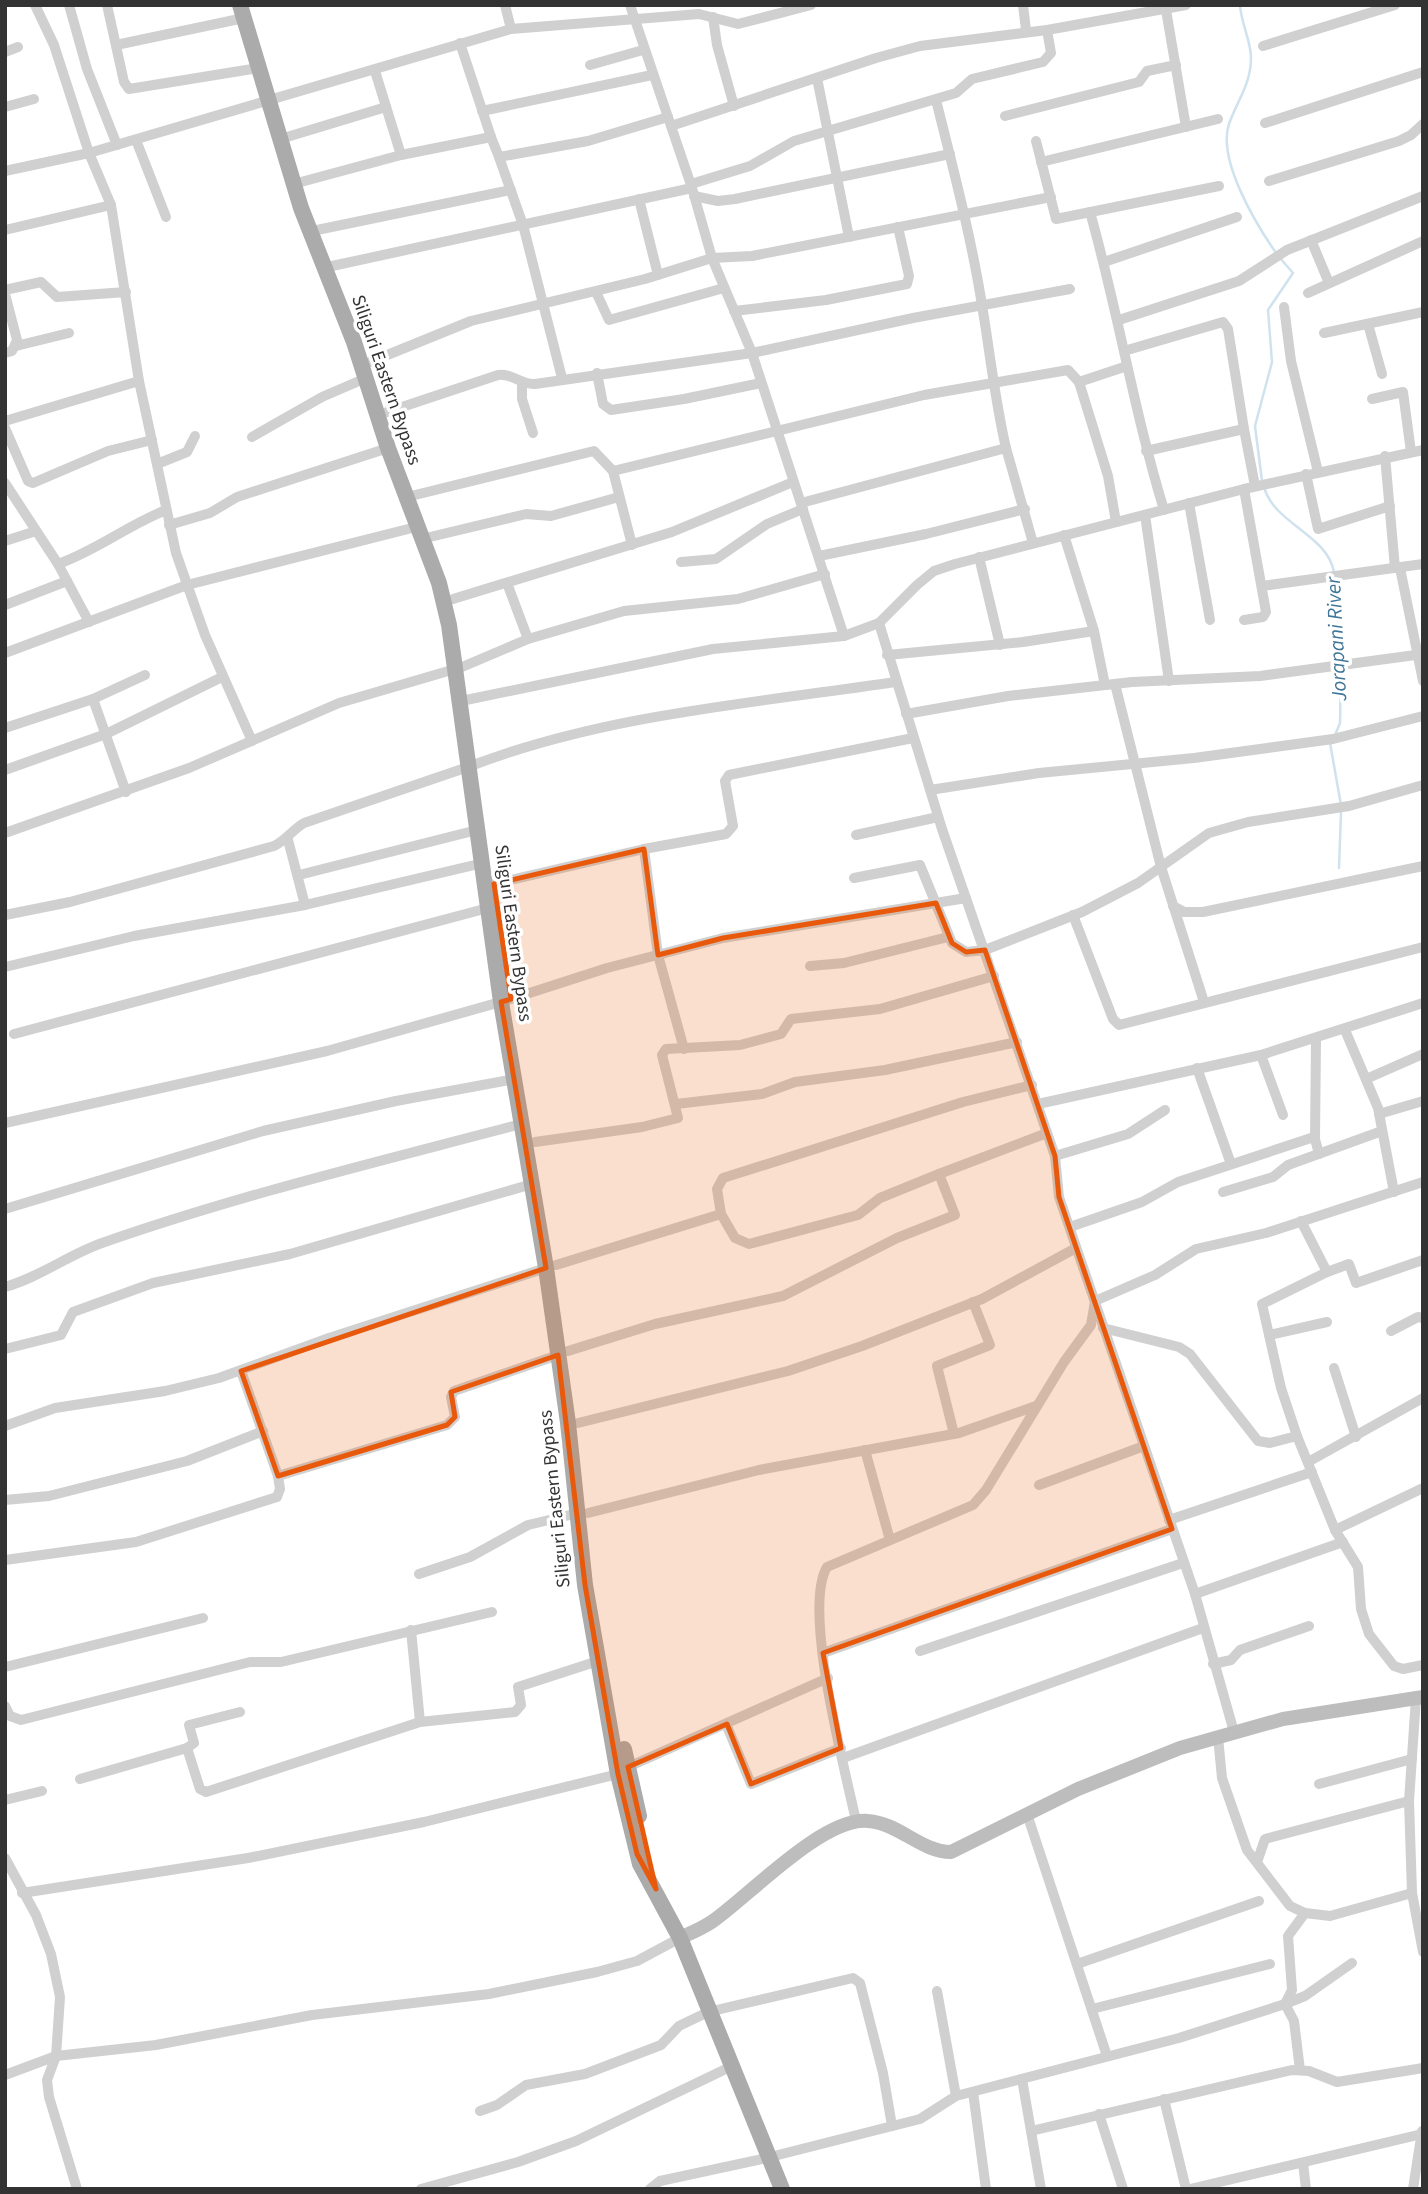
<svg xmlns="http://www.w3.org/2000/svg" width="1428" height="2194" viewBox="0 0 1428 2194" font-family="'Source Sans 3',sans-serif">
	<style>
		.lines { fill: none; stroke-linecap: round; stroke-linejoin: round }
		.stream { stroke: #cfe2ee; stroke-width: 2.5 }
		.street { stroke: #d0d0d0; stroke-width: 10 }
		.secondary { stroke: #bdbdbd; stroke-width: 14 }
		.primary { stroke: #ababab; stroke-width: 16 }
		.marked { fill: #e8590c; fill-opacity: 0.2; stroke: #e8590c; stroke-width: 5; stroke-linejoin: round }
		.labels { text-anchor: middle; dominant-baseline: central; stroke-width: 7; stroke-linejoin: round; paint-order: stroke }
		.street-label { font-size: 19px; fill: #333; stroke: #fff }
		.water-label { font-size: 21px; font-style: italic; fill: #3f7597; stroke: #fff }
	</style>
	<rect width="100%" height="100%" fill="#fff"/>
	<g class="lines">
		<g class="stream">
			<path d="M 1240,5 C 1241,23 1251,41 1251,58 C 1251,84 1237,101 1229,124 C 1217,160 1256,224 1276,253"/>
			<polyline points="1262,481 1255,426 1272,362 1268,310 1293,273 1280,258"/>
			<path d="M 1264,487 C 1274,524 1327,534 1334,572"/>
			<polyline points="1335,578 1341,662"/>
			<polyline points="1335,735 1340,723 1341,669"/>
			<polyline points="1330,743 1341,805"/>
			<polyline points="1339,868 1341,812"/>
		</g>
		<g class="street">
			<polyline points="35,5 54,45 89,153 111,205 139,381 176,553 205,635 252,741"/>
			<polyline points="69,5 87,69 117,145"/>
			<polyline points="107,5 124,82 129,89 258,68"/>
			<polyline points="505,5 511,29"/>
			<polyline points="630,5 692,188 712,258 752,353 844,636"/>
			<polyline points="1023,5 1026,30"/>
			<polyline points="1166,10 1186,127"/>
			<polyline points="713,17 717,45 734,106"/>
			<polyline points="460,43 491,137"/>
			<polyline points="116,45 244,18"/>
			<polyline points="1263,46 1395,5"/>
			<polyline points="5,52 18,47"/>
			<polyline points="590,65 643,50"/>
			<polyline points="375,71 401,155"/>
			<polyline points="817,78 849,237"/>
			<path d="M 936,100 C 953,168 971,236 982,305 C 990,353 995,401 1006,448"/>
			<polyline points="5,107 34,99"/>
			<polyline points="482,111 652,75"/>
			<polyline points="1005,116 1139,82 1147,71 1176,65"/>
			<polyline points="1265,123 1423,72"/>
			<polyline points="671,126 876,58 920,46 1047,30 1186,5"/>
			<polyline points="287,137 386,107"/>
			<polyline points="136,140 166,217"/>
			<polyline points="1036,141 1056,219 1219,186"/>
			<polyline points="1041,162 1218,119"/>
			<polyline points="5,171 89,153 511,29 699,14 738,24 811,5"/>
			<polyline points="1269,181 1399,141 1411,135 1423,124"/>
			<polyline points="301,182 401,155 491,137 499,157"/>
			<polyline points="691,184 750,166 794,141 956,93 972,79 1043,62 1051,53 1047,30"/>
			<polyline points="694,196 718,201 735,199 950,154"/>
			<polyline points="639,199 658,275"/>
			<path d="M 1090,212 C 1118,311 1134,412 1164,510"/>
			<polyline points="5,230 111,205"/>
			<polyline points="317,230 511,190"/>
			<polyline points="1311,240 1329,283"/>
			<polyline points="1104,262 1237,217"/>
			<polyline points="332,266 692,188"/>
			<polyline points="5,290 41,282 57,297 126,292"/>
			<polyline points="596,292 609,320 724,288"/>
			<polyline points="1308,293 1423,241"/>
			<polyline points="5,294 17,340 12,351 5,353"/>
			<polyline points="1284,307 1291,361 1318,472"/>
			<polyline points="734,311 826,300 907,284 909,276 898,227"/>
			<polyline points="1119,320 1239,281 1287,250 1423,196"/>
			<polyline points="1368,324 1382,374"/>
			<polyline points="1324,333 1423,312"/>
			<polyline points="16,346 69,333"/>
			<polyline points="1124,351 1223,322 1228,329 1244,429"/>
			<polyline points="370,362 471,321 645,279 712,258 752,256 1051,197"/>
			<polyline points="597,373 603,404 611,410 684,399 761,383"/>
			<polyline points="562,378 523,225 499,157 588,141 668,117"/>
			<polyline points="522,382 522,399 533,433"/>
			<polyline points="1079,382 1108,476 1116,522"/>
			<polyline points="1372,399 1403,392 1411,452"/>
			<path d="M 387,412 L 498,375 C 513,373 520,385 535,384 L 752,353 L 913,318 L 1070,289"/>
			<polyline points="5,421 139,381"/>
			<polyline points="5,428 28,481 33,483 108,451 152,440"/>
			<polyline points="252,437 322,397 366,378"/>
			<polyline points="1146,451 1244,429 1255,486"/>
			<polyline points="1385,456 1395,568"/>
			<polyline points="157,464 187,452 195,436"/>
			<polyline points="613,471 924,395 1068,370 1079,382 1127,366"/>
			<polyline points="1306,474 1318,529 1390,506"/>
			<polyline points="5,483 58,564 89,622"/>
			<polyline points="1244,489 1266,612 1263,617 1244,620"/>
			<polyline points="415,495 594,451 613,471 632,545"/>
			<polyline points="801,503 1006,448 1033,543"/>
			<polyline points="1189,503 1210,620"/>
			<polyline points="1145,515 1169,681"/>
			<polyline points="169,525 210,513 237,497 388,448"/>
			<polyline points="1064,535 1094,631 1105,685"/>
			<polyline points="430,537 526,514 551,516 619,497"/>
			<polyline points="5,541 36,531"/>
			<polyline points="819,556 926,534 1025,509"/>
			<polyline points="979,557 1000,645"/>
			<polyline points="681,562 716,559 767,524 803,509"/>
			<path d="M 58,564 C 97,550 128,525 166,510"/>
			<polyline points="1400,568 1423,681"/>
			<polyline points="507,583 528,639"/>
			<polyline points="1262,586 1423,564"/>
			<polyline points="453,599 672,532 793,482"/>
			<polyline points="5,605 67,581"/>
			<polyline points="879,623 942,829 1055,1156 1059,1197 1195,1594 1234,1732"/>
			<polyline points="5,653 187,585 416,527"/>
			<polyline points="887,655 1023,642 1094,631"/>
			<polyline points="1115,684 1161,867 1204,1002"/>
			<polyline points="93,699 126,792"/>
			<polyline points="466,700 713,649 844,636 879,623 917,585 934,571 955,564 1244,489 1423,450"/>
			<polyline points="906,714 1008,696 1132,682 1260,676 1423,654"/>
			<polyline points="5,728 93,699 145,675"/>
			<path d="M 476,764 C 609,714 756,703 895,682"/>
			<polyline points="5,770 106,734 222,677"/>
			<polyline points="930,790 1039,773 1194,758 1333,739 1423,716"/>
			<polyline points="5,833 189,768 339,703 462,667 528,639 624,611 738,599 825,574"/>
			<polyline points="856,835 938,817"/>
			<polyline points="288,840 305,905"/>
			<polyline points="644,849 658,955 684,1049"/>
			<polyline points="299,875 477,830"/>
			<polyline points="854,878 920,865 952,943 966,952 985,950 1082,912 1138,883 1209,833 1248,822 1349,806 1423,785"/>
			<polyline points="494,884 644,849 726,834 733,826 725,781 729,775 913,738"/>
			<polyline points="1173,906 1184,912 1203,912 1423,866"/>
			<path d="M 5,915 L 70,902 L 274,846 C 287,840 292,830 304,823 L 468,767"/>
			<polyline points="1073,915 1113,1019 1119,1025 1423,947"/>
			<polyline points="810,966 844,963 948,937"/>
			<polyline points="5,967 134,936 305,905 483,863"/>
			<polyline points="1345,1030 1378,1108 1394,1192"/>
			<polyline points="14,1034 488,908"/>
			<polyline points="1261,1055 1283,1115"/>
			<polyline points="1197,1068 1231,1164"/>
			<polyline points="1366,1079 1423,1054"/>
			<polyline points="676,1104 762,1094 795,1082 885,1070 1017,1042"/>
			<polyline points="1038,1104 1261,1055 1423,1003"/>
			<polyline points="1379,1114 1423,1101"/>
			<polyline points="5,1123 327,1051 511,999 607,968 723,938 966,898"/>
			<polyline points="1315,1139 1316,1039"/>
			<polyline points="535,1142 642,1127 678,1118 662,1055 666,1049 740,1045 781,1034 791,1019 880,1009 994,976"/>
			<polyline points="1055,1156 1128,1134 1165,1110"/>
			<polyline points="1223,1192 1273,1177 1288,1165 1382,1131"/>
			<polyline points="5,1209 263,1131 396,1101 515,1079"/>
			<polyline points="721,1214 735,1238 749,1244 858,1215 880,1198 939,1174"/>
			<polyline points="1301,1221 1327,1272 1349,1264 1356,1283 1423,1260"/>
			<polyline points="1070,1227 1142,1202 1178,1182 1311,1138 1315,1139 1319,1154"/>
			<polyline points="556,1265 721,1214 717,1189 723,1178 963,1102 1032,1085"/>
			<path d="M 5,1287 C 40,1277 68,1255 102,1243 C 239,1195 381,1161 521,1124"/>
			<polyline points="1103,1328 1179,1347 1190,1354 1258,1441 1270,1443 1297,1436 1335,1530 1358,1567 1361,1609 1369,1634 1394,1666 1403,1669 1423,1665"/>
			<polyline points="1391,1331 1418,1317 1423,1318"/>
			<polyline points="1269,1335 1327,1322"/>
			<polyline points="5,1349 61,1335 73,1312 153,1283 290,1254 532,1184"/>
			<polyline points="568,1351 655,1324 783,1296 897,1238 955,1215 939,1174 1047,1133"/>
			<polyline points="1334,1368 1356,1437"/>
			<polyline points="578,1423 788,1371 862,1346 982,1299 1076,1248"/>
			<polyline points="5,1426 55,1408 165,1391 219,1378 329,1338 546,1268"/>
			<polyline points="954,1434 937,1366 990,1345 973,1302"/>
			<polyline points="1297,1436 1281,1388 1262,1304 1327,1272"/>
			<polyline points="865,1450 890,1540"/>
			<polyline points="1308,1462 1423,1398"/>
			<polyline points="278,1476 447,1425 455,1417 451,1397 454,1391 558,1355"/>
			<polyline points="1039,1485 1144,1446"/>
			<polyline points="5,1500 49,1496 187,1461 263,1431"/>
			<polyline points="588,1513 759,1470 959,1433 1036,1406"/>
			<polyline points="1169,1520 1312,1472"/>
			<polyline points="1335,1530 1423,1488"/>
			<polyline points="5,1560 136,1542 277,1497 280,1489 278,1476 241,1371"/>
			<polyline points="419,1574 470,1557 528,1525 578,1513"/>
			<polyline points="1195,1594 1343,1542"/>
			<polyline points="411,1630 420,1722"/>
			<polyline points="920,1651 1183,1563"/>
			<polyline points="823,1653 1172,1529"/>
			<polyline points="1213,1664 1231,1660 1240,1650 1309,1626"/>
			<polyline points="5,1667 203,1618"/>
			<polyline points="1416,1698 1409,1801 1412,1893 1423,1952"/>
			<polyline points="5,1706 10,1716 21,1720 250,1662 281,1662 492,1612"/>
			<polyline points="726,1724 751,1784 841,1748"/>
			<polyline points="1218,1737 1222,1778 1247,1850 1290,1906 1305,1913 1330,1916 1412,1893"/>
			<polyline points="187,1748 194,1743 189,1725 240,1712"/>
			<polyline points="843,1758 1203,1628"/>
			<polyline points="628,1767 828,1678"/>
			<polyline points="80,1779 187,1748 200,1789 206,1792 420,1722 515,1712 521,1705 518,1687 598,1661"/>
			<polyline points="1319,1784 1412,1759"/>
			<polyline points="5,1800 42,1791"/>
			<polyline points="1027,1814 1107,2056"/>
			<path d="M 856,1821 C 845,1769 802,1609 827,1567 L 973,1505 L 986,1490 L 1064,1362 L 1091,1325 L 1095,1301 L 1155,1275 L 1196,1249 L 1266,1233 L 1423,1182"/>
			<polyline points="5,1858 36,1915 51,1954 60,1997 56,2056 47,2080 49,2097 77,2189"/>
			<polyline points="1257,1862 1265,1839 1409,1801"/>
			<polyline points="22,1893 248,1858 424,1822 618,1774"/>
			<polyline points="1077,1964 1259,1901"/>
			<polyline points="937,1991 956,2096"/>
			<polyline points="1092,2009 1270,1964"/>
			<polyline points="1300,2070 1294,2021 1285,2004 1292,1990 1288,1936 1305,1913"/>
			<polyline points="5,2075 56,2056 156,2045 312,2015 489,1994 597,1972 637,1961 680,1938"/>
			<polyline points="1022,2079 1041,2189"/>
			<polyline points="973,2092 986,2189"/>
			<polyline points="1164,2099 1186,2189"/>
			<polyline points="480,2111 497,2105 526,2085 585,2074 661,2045 679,2026 708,2012 853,1978 860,1983 883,2073 892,2126"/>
			<polyline points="1099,2114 1123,2189"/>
			<polyline points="1031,2131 1292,2070 1309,2071 1337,2082 1423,2068"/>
			<polyline points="778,2155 920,2119 956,2096 1179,2038 1285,2004 1305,1996 1352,1963"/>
			<polyline points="1303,2163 1306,2189"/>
			<polyline points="421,2189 518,2162 576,2141 730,2067"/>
			<polyline points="650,2189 660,2181 771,2157"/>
			<polyline points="1190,2189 1422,2134"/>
			<polyline points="1413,2189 1422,2131"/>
		</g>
		<path class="secondary" d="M 680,1938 C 691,1933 703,1928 713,1921 C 750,1895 823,1817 868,1821 C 899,1823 921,1852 951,1852 L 1078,1789 L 1180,1748 L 1283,1719 L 1423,1697"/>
		<g class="primary">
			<polyline points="240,5 301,208 354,342 388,448 439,583 449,625 501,1002 546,1268 568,1423 585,1585 618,1774 640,1864 680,1938 782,2189"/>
			<polyline points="624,1749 639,1816"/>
		</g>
	</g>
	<path class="marked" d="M 644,849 L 658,955 L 723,938 L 936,903 L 952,943 L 966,952 L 985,950 L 1055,1156 L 1059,1197 L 1172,1529 L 823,1653 L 841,1748 L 751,1784 L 727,1724 L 628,1767 L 656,1889 L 637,1854 L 618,1774 L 585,1585 L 558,1355 L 451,1392 L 455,1417 L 447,1425 L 278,1476 L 241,1371 L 546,1268 L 501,1002 L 511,999 L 494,884 Z"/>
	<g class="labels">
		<g class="street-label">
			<text transform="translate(386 380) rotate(71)">Siliguri Eastern Bypass</text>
			<text transform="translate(513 933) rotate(82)">Siliguri Eastern Bypass</text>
			<text transform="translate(555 1499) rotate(-96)">Siliguri Eastern Bypass</text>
		</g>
		<g class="water-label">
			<text transform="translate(1336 639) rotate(-93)">Jorapani River</text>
		</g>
	</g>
	<rect width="1428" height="2194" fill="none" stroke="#333333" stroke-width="14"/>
</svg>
